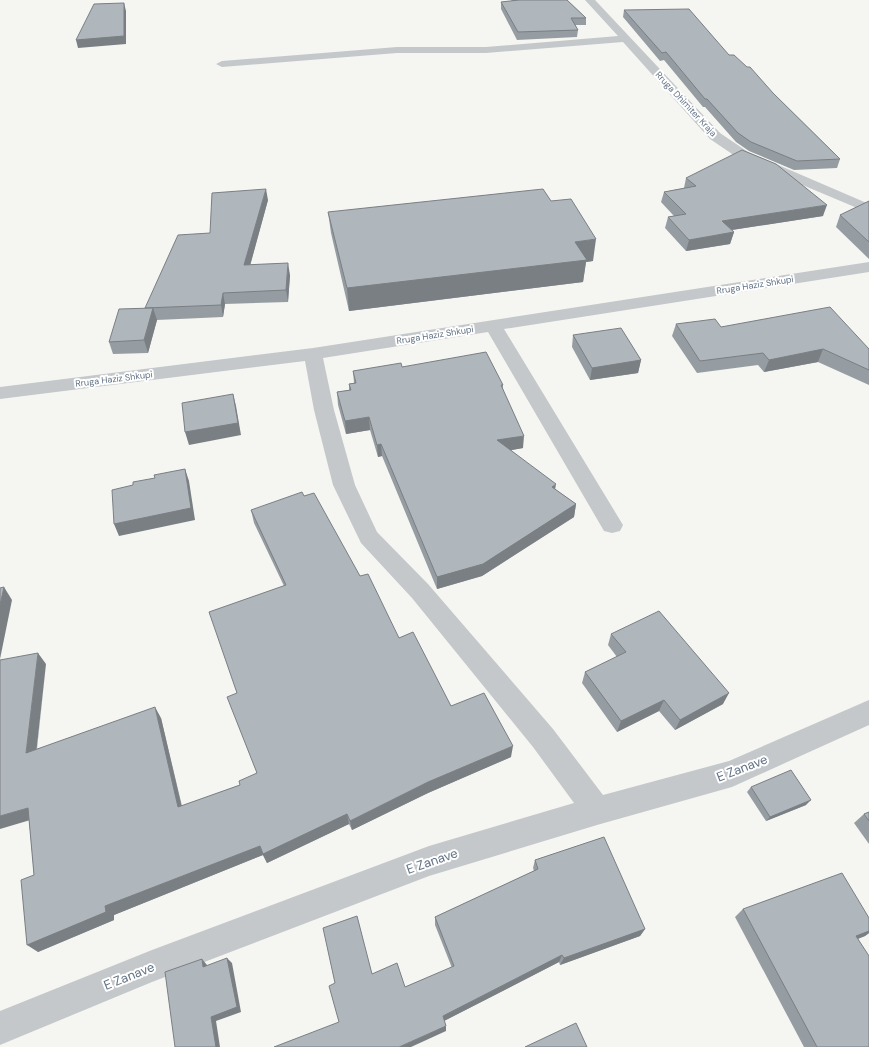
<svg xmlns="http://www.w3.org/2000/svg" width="869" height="1047" viewBox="0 0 869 1047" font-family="'DM Sans',sans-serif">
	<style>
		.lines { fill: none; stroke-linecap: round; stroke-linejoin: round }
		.minor { fill: #c4c8cb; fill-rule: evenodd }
		.wall { fill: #969da2 }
		.shaded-wall { fill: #7a7f84 }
		.building { fill: #afb6bc; stroke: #7a7f84 }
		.labels { text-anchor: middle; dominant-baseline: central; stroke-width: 4; stroke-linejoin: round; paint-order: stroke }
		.far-street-label { font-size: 9px; fill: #627285; stroke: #fff }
		.near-street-label { font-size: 13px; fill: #627285; stroke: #fff }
	</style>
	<rect width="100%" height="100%" fill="#f5f6f1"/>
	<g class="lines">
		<g class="minor">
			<polygon points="585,0 595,0 720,133 748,152 869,204 869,213 738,158 710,139 623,42 486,53 397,53 222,67 216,64 222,61 397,47 486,47 618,36"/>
			<polygon points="869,262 869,272 504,329 623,525 620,531 612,533 604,531 488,332 323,358 334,410 355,485 377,532 428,584 553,729 603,795 729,761 869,700 869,725 732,787 597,825 429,876 152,982 0,1045 0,1011 152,950 429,846 574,803 533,747 412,598 361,543 333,485 314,410 305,361 0,399 0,387 313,348"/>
		</g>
	</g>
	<g class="wall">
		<polygon points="511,0 567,0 586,18 586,25 575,25 578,30 577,37 517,40 501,9 501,2 512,1"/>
		<polygon points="624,10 729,55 773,93 840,159 837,168 794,170 749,151 736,142 705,107 703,107 664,60 660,61 623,17"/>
		<polygon points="686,178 823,216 731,230 734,232 730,244 686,251 665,228 668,217 674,216 661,202 664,192 684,188"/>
		<polygon points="268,200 250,265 290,275 288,302 225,304 223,317 157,320 148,353 113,354 109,342 145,308 210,233"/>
		<polygon points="551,201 593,261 586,262 583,282 349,311 331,233 328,212"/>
		<polygon points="869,201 869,259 836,227 840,215"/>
		<polygon points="676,324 721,327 869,349 869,385 818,362 764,372 758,365 697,373 672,336"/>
		<polygon points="573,335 641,360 638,373 590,380 572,347"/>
		<polygon points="402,367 503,385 503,389 523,448 511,450 555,489 576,504 574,517 482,576 437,589 382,456 378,457 370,430 346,434 338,405 337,392 349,390 349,384 354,383 353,371"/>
		<polygon points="251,510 360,576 399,638 451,706 511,757 428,793 352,830 349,824 267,863 263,855 114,915 114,920 38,952 34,875 29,820 46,664 37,749 161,718 182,806 240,785 257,773 237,693 284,586 254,523"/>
		<polygon points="611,634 723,704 675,730 659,711 617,732 582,683 585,672 617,657 608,645"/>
		<polygon points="751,787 806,805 766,821 747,792"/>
		<polygon points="869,812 869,844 854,823 864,814"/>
		<polygon points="535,860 645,929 640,936 560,965 559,962 444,1021 446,1026 446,1031 339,1022 372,974 405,987 452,968 435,925 435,917 534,871 533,868"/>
		<polygon points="743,909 869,918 869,933 865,936 858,939 869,1047 804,1047 735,917"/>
	</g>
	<g class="shaded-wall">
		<polygon points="124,3 126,11 126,44 78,48 76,40"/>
		<polygon points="266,189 268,200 247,277 244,265"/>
		<polygon points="827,205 823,216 719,232 722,221"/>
		<polygon points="734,232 730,244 686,251 689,240"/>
		<polygon points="596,239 593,261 586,262 583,282 349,311 347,288 575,242"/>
		<polygon points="288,263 290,275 288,302 286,290"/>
		<polygon points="223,293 225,304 223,317 221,305"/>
		<polygon points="153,308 157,320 148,353 144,340"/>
		<polygon points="823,349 818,362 764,372 769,360"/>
		<polygon points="641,360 638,373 590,380 592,368"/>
		<polygon points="233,394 236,406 241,435 189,445 185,432"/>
		<polygon points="369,417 370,430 346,434 345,421"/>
		<polygon points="524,436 523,448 496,453 497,440"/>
		<polygon points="381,444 382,456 378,457 377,445"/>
		<polygon points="185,469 189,481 195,520 119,536 114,524"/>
		<polygon points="556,484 554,496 552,487"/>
		<polygon points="576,504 574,517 482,576 437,589 437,577"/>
		<polygon points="4,587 12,600 0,659 0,605"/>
		<polygon points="38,653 46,664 35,764 26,753"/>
		<polygon points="729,693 723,704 675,730 680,720"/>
		<polygon points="664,700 659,711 617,732 621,721"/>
		<polygon points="155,707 161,718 184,817 178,807"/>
		<polygon points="513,746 511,757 428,793 352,830 350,821 428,782"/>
		<polygon points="811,800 806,805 766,821 770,817"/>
		<polygon points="28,808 37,818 0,829 0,816"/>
		<polygon points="347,814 349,824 267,863 263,855 114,915 114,920 38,952 27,945 105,906 260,846"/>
		<polygon points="645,929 640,936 560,965 564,958"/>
		<polygon points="869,931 869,933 865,936 846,943 856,936"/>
		<polygon points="562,955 559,962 442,1022 443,1016"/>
		<polygon points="227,958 232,963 241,1012 216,1021 220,1047 215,1047 211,1017"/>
		<polygon points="202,959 207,965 208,973 203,967"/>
		<polygon points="446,1026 446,1031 411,1047 399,1047"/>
	</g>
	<g class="building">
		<polygon points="519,0 567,0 586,18 571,18 578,30 518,32 501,2"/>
		<polygon points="124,3 124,36 76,40 94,4"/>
		<polygon points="689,9 729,55 734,55 747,67 750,67 773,93 840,159 797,161 751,142 738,133 707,99 705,99 666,52 662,53 624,10"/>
		<polygon points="742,150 776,164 827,205 722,221 734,232 689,240 668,217 686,214 664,192 696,186 686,178"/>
		<polygon points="266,189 244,265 288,263 286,290 223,293 221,305 145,308 178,235 210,233 212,193"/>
		<polygon points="543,189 551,201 571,199 596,239 575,242 587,260 347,288 328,212"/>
		<polygon points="869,201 869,242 840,215"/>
		<polygon points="830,307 869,349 869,370 823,349 769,360 763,353 700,361 676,324 715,319 721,327"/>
		<polygon points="153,308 144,340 109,342 119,309"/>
		<polygon points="621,328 641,360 592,368 573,335"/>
		<polygon points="486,352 503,385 501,385 524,436 497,440 556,484 552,487 576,504 483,564 437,577 381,444 377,445 369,417 345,421 337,392 351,390 349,384 356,383 353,371 401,363 402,367"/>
		<polygon points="233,394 238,423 185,432 182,403"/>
		<polygon points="185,469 191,508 114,524 112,490 133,485 133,482 155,478 154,475"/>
		<polygon points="302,492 304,496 314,493 360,576 368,574 399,638 413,632 451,706 484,693 513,746 428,782 350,821 347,814 263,854 260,846 105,906 106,912 27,945 21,880 34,875 28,808 0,816 0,660 38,653 26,753 155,707 178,807 240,785 239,781 257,773 227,697 237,693 209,612 286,585 251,510"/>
		<polygon points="4,587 0,605 0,588"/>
		<polygon points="659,611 729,693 680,720 664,700 621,721 585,672 626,652 611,634"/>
		<polygon points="791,770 811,800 770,817 751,787"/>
		<polygon points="869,812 869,821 864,814"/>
		<polygon points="604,837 645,929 564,958 562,955 443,1016 446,1026 399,1047 274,1047 339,1022 329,986 335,983 323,928 357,916 372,974 397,963 405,987 454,966 435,917 538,869 535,860"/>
		<polygon points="842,873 869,918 869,931 856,936 869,956 869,1047 817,1047 743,909"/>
		<polygon points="227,958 237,1007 211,1017 216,1047 175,1047 165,972 202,959 203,967"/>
		<polygon points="576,1023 587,1047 525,1047"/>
	</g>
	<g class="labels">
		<g class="far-street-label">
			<text transform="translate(686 104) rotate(47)">Rruga Dhimiter Kraja</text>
			<text transform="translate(755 285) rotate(-9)">Rruga Haziz Shkupi</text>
			<text transform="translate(435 335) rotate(-9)">Rruga Haziz Shkupi</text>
			<text transform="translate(114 379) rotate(-7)">Rruga Haziz Shkupi</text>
		</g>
		<g class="near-street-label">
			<text transform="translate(742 768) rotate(-21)">E Zanave</text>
			<text transform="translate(432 861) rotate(-19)">E Zanave</text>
			<text transform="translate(129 976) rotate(-22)">E Zanave</text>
		</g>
	</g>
</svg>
